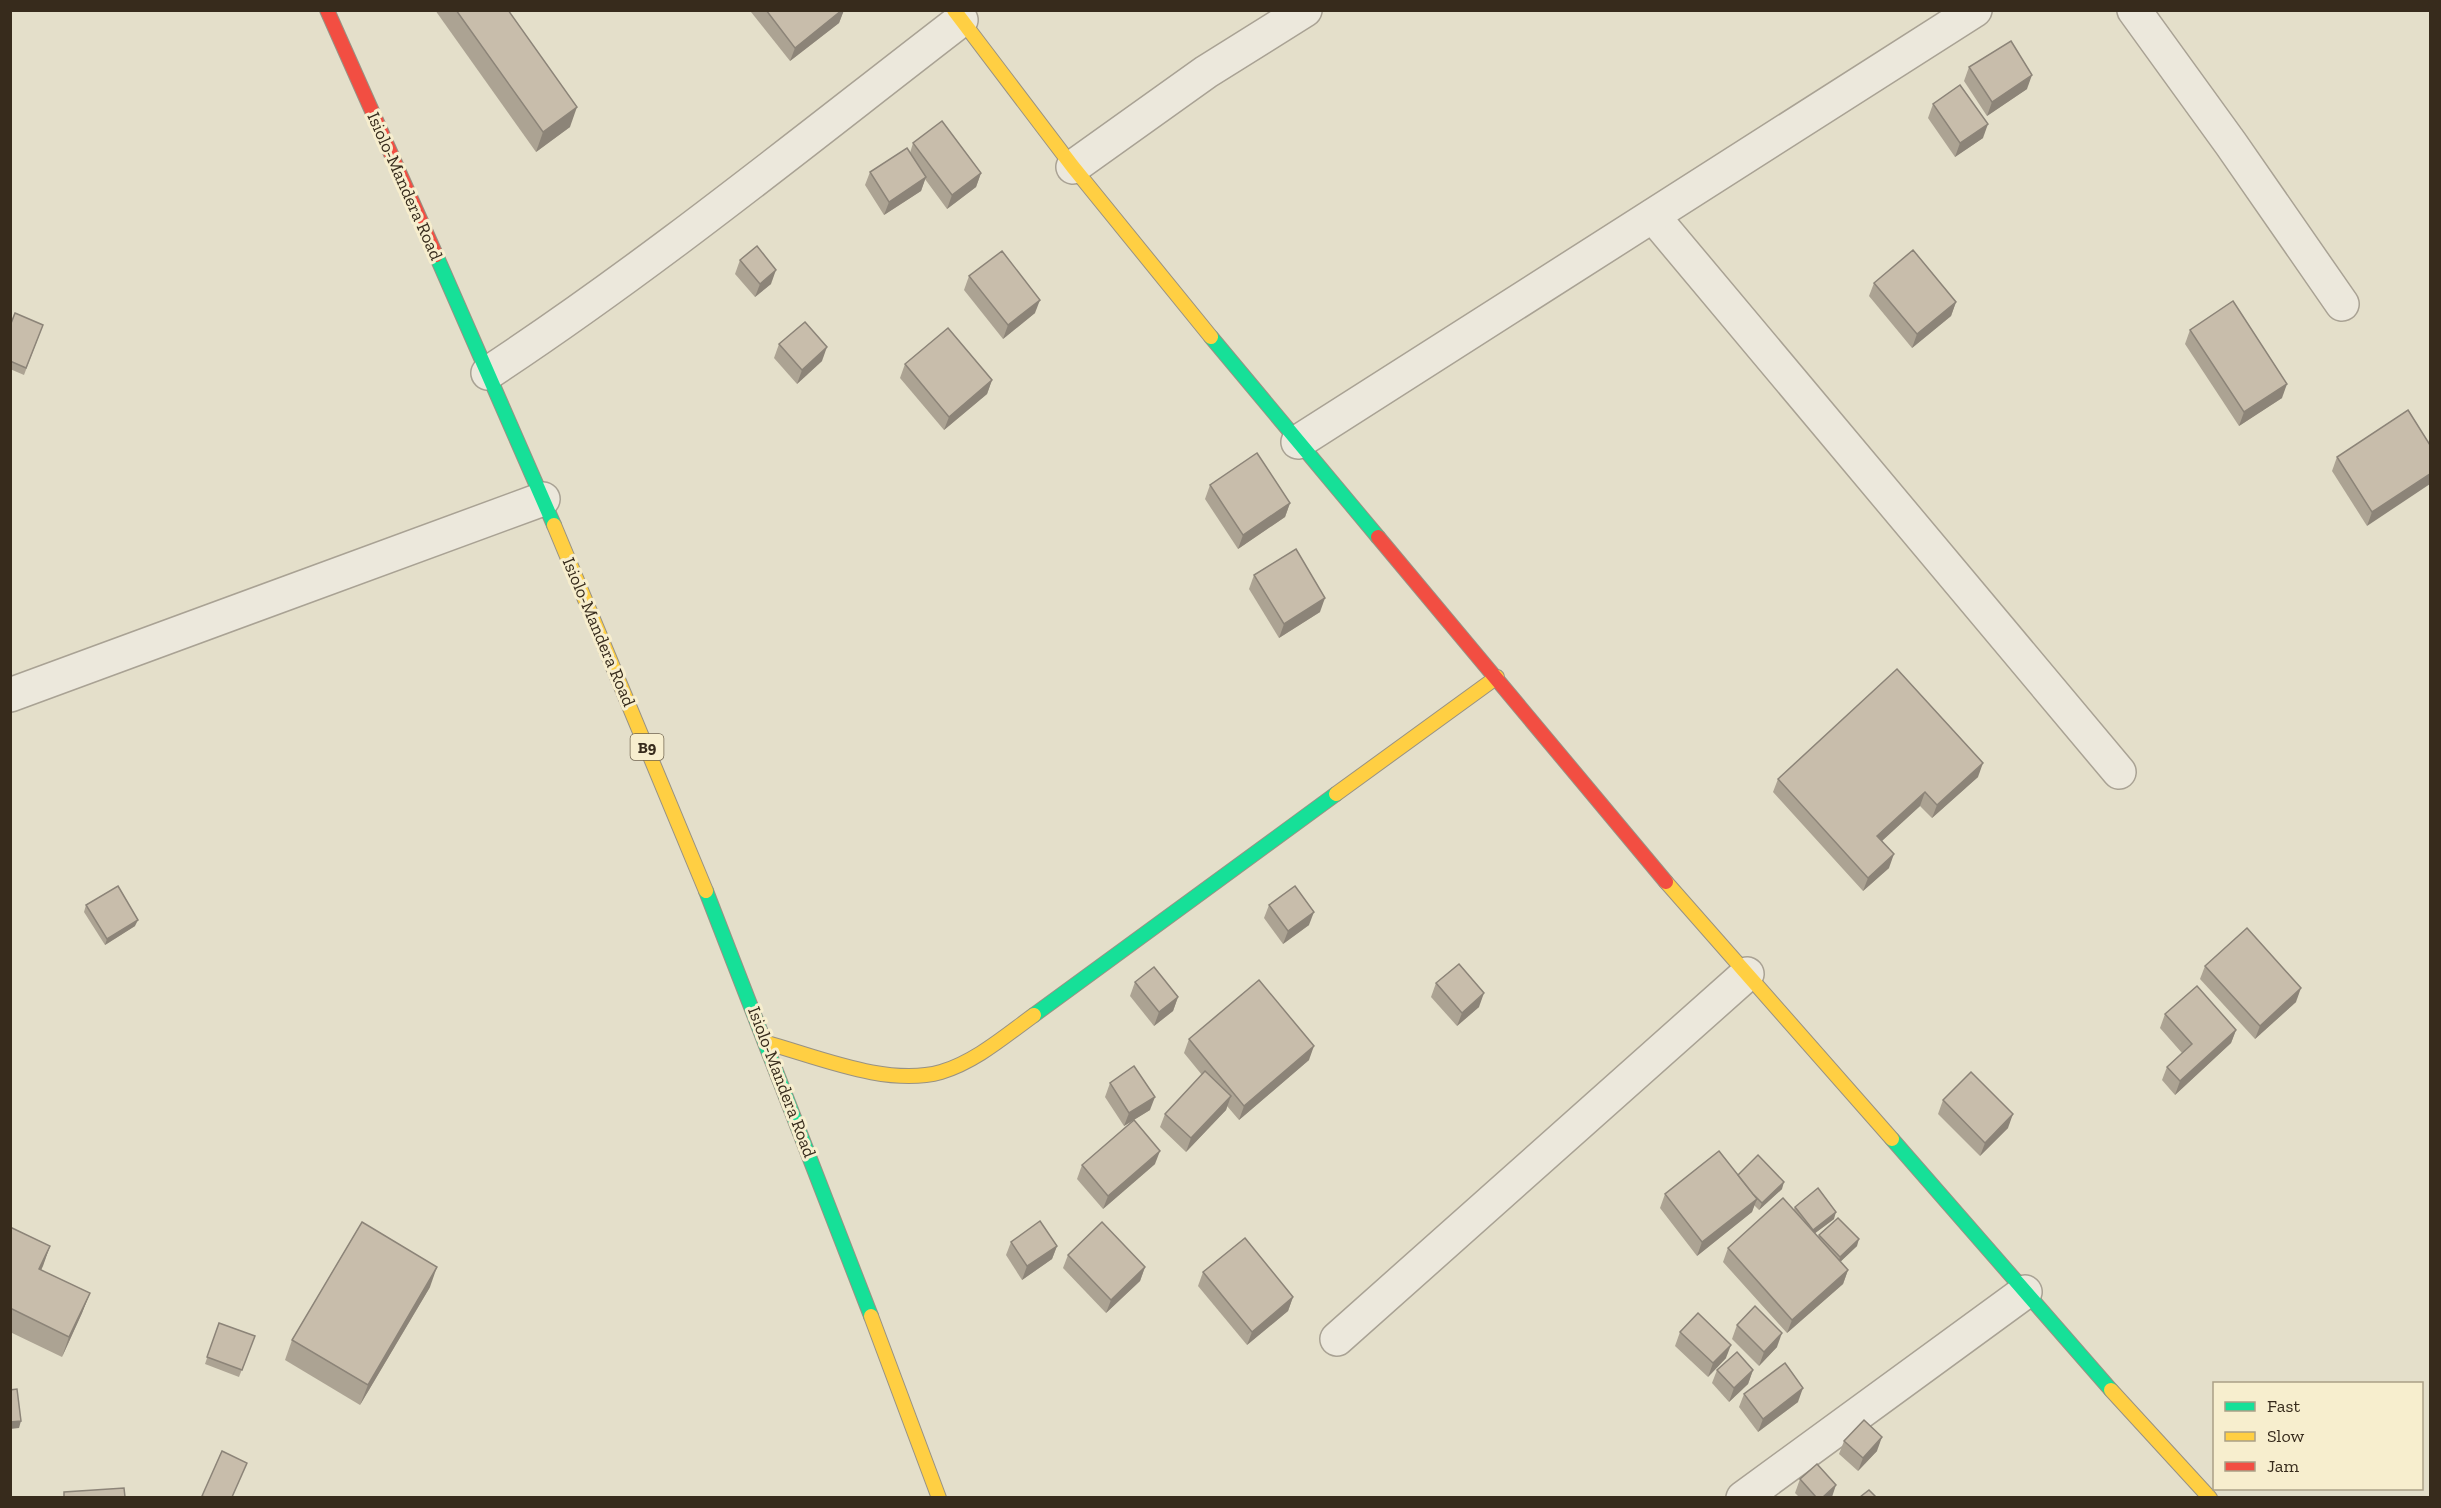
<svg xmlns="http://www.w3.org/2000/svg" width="2441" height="1508" viewBox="0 0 2441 1508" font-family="'Zilla Slab',serif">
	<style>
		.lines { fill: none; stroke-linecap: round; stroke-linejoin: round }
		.street-casing { stroke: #a9a294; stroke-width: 36 }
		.fast-casing { stroke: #989284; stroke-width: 16 }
		.slow-casing { stroke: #989284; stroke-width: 16 }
		.jam-casing { stroke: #989284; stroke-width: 16 }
		.street { stroke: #ece8dc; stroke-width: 33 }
		.fast { stroke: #16e098; stroke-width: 14 }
		.slow { stroke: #ffcf43; stroke-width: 14 }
		.jam { stroke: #f24e42; stroke-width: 14 }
		.wall { fill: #aca393 }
		.shaded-wall { fill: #8c8478 }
		.building { fill: #c8bdab; stroke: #8c8478; stroke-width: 1.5 }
		.labels { text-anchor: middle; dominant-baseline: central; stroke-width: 6; stroke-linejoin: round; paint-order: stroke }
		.shield { fill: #f7eece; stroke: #716651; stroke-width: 1.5 }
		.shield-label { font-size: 16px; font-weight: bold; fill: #372b1c }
		.street-label { font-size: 18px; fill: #372b1c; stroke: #f7eece }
	</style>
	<rect width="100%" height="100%" fill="#e4dfca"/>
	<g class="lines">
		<defs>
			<g id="street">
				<polyline points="2134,10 2231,144 2342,304"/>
				<polyline points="1073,167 1206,72 1305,10"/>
				<polyline points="1653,216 2119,772"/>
				<path d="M 488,373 C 652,265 805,140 961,20"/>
				<polyline points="1298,442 1975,10"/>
				<polyline points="10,695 543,499"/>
				<polyline points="1337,1339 1747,974"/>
				<polyline points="1743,1498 2025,1292"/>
			</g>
			<g id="fast">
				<polyline points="436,255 554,525"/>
				<polyline points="1211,337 1378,537"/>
				<polyline points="706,891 871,1316"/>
				<polyline points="1034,1015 1336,794"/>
				<polyline points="1892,1139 2111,1390"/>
			</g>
			<g id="slow">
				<polyline points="954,10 1073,167 1211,337"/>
				<polyline points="554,525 706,891"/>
				<polyline points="1336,794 1497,677"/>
				<polyline points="1666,882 1892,1139"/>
				<path d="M 767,1043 C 818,1057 888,1087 941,1072 C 975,1062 1005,1036 1034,1015"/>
				<polyline points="871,1316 939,1498"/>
				<polyline points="2111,1390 2210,1498"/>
			</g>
			<g id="jam">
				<polyline points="327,10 436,255"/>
				<polyline points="1378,537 1666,882"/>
			</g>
		</defs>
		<use href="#street" class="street-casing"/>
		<use href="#fast" class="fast-casing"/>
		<use href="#slow" class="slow-casing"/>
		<use href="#jam" class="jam-casing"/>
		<use href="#street" class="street"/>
		<use href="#fast" class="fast"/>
		<use href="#slow" class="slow"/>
		<use href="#jam" class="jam"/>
	</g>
	<g class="wall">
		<polygon points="435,10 508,10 570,127 536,152"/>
		<polygon points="752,10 844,10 839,23 790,61 751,12"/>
		<polygon points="1969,67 2027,89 1987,116 1964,81"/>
		<polygon points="1933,104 1983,138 1955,157 1928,118"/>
		<polygon points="913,143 981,173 976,187 947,209 925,179 921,191 884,215 865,185 870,172 910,153"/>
		<polygon points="740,260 771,284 755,297 735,274"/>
		<polygon points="969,276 1035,313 1003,339 964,290"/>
		<polygon points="1874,283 1956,302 1951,316 1912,348 1869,296"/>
		<polygon points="43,325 24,375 10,369 10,326"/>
		<polygon points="2190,330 2282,398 2239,426 2185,344"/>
		<polygon points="779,344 822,361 797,384 774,358"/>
		<polygon points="905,364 992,380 987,394 944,430 900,378"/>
		<polygon points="2430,445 2367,526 2332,471 2337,457"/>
		<polygon points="1210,485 1290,503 1285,517 1238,549 1205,499"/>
		<polygon points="1254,575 1320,612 1279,638 1249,589"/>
		<polygon points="1978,777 1932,818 1920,806 1882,841 1889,868 1863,891 1773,792 1778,779"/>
		<polygon points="86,905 135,926 105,945 84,912"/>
		<polygon points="1269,905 1309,925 1283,944 1264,918"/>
		<polygon points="2205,966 2296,1002 2255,1039 2200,979"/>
		<polygon points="1135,982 1178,997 1173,1011 1154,1026 1130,996"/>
		<polygon points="1436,983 1479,1007 1457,1026 1431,997"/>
		<polygon points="2165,1014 2236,1030 2231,1043 2175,1095 2162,1080 2167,1067 2182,1053 2160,1028"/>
		<polygon points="1189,1039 1309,1060 1239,1120 1227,1106 1226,1110 1186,1152 1160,1127 1165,1114 1202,1075 1184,1053"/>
		<polygon points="1110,1083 1150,1110 1124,1126 1105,1097"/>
		<polygon points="1943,1100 2008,1128 1980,1156 1938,1114"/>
		<polygon points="1155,1164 1103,1209 1077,1179 1082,1165"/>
		<polygon points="1738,1175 1782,1189 1759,1210 1754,1205 1752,1212 1697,1256 1660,1208 1665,1194"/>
		<polygon points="1795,1207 1834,1219 1815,1233 1818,1237 1819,1235 1857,1246 1840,1262 1848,1270 1843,1284 1787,1333 1723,1262 1728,1248 1794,1209"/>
		<polygon points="10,1227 50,1246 41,1270 90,1293 82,1313 62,1357 10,1332"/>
		<polygon points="1011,1242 1057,1246 1052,1259 1022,1280 1006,1255"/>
		<polygon points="1068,1255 1145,1267 1140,1281 1106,1313 1063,1268"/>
		<polygon points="1203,1272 1293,1297 1288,1311 1247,1345 1198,1286"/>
		<polygon points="430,1287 360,1405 285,1360 292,1340"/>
		<polygon points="219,1323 255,1336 239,1377 205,1364"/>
		<polygon points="1737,1325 1777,1347 1759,1366 1732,1339"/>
		<polygon points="1680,1332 1726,1358 1708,1377 1675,1346"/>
		<polygon points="1717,1370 1753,1370 1748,1384 1729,1402 1712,1383"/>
		<polygon points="1744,1394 1798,1402 1758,1432 1739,1407"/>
		<polygon points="1844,1441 1877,1451 1858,1471 1839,1454"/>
		<polygon points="1800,1479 1832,1497 1799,1497 1795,1493"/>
	</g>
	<g class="shaded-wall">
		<polygon points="842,10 844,10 839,23 790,61 795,48"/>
		<polygon points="2032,75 2027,89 1987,116 1992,102"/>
		<polygon points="577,107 570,127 536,152 543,132"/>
		<polygon points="1988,124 1983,138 1955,157 1960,143"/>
		<polygon points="981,173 976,187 947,209 952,195"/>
		<polygon points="926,177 921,191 884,215 889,202"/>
		<polygon points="776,270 771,284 755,297 760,284"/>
		<polygon points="1040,300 1035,313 1003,339 1008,325"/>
		<polygon points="1956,302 1951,316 1912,348 1917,334"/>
		<polygon points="827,347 822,361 797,384 802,370"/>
		<polygon points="992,380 987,394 944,430 949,417"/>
		<polygon points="2287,384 2282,398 2239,426 2244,412"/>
		<polygon points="2430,474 2430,484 2367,526 2372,512"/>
		<polygon points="1290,503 1285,517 1238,549 1243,535"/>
		<polygon points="1325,598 1320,612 1279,638 1284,624"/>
		<polygon points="1983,763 1978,777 1932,818 1937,805"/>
		<polygon points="1925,792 1920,806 1872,850 1877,836"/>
		<polygon points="1894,854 1889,868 1863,891 1868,878"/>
		<polygon points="1314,912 1309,925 1283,944 1288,931"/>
		<polygon points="138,920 135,926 105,945 107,939"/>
		<polygon points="2301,988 2296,1002 2255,1039 2260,1026"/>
		<polygon points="1484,993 1479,1007 1457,1026 1462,1013"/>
		<polygon points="1178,997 1173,1011 1154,1026 1159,1012"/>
		<polygon points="2236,1030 2231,1043 2175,1095 2180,1081"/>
		<polygon points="1314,1046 1309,1060 1239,1120 1244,1106"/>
		<polygon points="1231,1096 1226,1110 1186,1152 1191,1138"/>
		<polygon points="1155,1097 1150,1110 1124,1126 1129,1113"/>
		<polygon points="2013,1114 2008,1128 1980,1156 1985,1143"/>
		<polygon points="1160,1151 1155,1164 1103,1209 1108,1196"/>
		<polygon points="1784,1182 1782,1189 1759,1210 1762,1203"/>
		<polygon points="1757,1199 1752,1212 1697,1256 1702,1242"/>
		<polygon points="1836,1212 1834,1219 1810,1237 1813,1230"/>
		<polygon points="1859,1239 1857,1246 1838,1264 1840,1257"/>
		<polygon points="50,1246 43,1266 32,1289 39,1269"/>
		<polygon points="1057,1246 1052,1259 1022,1280 1027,1266"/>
		<polygon points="437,1267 430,1287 360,1405 368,1385"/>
		<polygon points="1145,1267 1140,1281 1106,1313 1111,1300"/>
		<polygon points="1848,1270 1843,1284 1787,1333 1792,1320"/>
		<polygon points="90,1293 82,1313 62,1357 69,1337"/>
		<polygon points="1293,1297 1288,1311 1247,1345 1252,1332"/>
		<polygon points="1782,1333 1777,1347 1759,1366 1764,1352"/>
		<polygon points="1731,1345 1726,1358 1708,1377 1713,1363"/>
		<polygon points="1753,1370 1748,1384 1729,1402 1734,1388"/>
		<polygon points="1803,1388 1798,1402 1758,1432 1763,1419"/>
		<polygon points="21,1421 19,1428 10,1429 10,1422"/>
		<polygon points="1882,1437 1877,1451 1858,1471 1863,1458"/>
		<polygon points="1836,1485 1832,1497 1823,1497"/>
	</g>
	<g class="building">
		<polygon points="456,10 508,10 577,107 543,132"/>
		<polygon points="766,10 842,10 795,48"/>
		<polygon points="2011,41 2032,75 1992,102 1969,67"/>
		<polygon points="1960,85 1988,124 1960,143 1933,104"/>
		<polygon points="942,121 981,173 952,195 913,143"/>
		<polygon points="907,148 926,177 889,202 870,172"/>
		<polygon points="757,246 776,270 760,284 740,260"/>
		<polygon points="1913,250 1956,302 1917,334 1874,283"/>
		<polygon points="1002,251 1040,300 1008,325 969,276"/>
		<polygon points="2233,301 2287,384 2244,412 2190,330"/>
		<polygon points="15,313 43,325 26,368 10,361 10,326"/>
		<polygon points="805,322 827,347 802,370 779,344"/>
		<polygon points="948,328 992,380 949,417 905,364"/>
		<polygon points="2408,410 2430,445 2430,474 2372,512 2337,457"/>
		<polygon points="1257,453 1290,503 1243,535 1210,485"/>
		<polygon points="1296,549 1325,598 1284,624 1254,575"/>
		<polygon points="1897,669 1983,763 1937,805 1925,792 1877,836 1894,854 1868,878 1778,779"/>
		<polygon points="118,886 138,920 107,939 86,905"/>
		<polygon points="1295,886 1314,912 1288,931 1269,905"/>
		<polygon points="2247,928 2301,988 2260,1026 2205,966"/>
		<polygon points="1459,964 1484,993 1462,1013 1436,983"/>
		<polygon points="1154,967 1178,997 1159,1012 1135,982"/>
		<polygon points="1259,980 1314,1046 1244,1106 1189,1039"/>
		<polygon points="2197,986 2236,1030 2180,1081 2167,1067 2192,1044 2165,1014"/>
		<polygon points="1134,1066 1155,1097 1129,1113 1110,1083"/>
		<polygon points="1205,1071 1231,1096 1191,1138 1165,1114"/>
		<polygon points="1971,1072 2013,1114 1985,1143 1943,1100"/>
		<polygon points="1134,1120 1160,1151 1108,1196 1082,1165"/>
		<polygon points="1719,1151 1757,1199 1702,1242 1665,1194"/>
		<polygon points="1758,1155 1784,1182 1762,1203 1753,1194 1738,1175"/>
		<polygon points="1818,1188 1836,1212 1813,1230 1795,1207"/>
		<polygon points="1783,1198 1848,1270 1792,1320 1728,1248"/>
		<polygon points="1838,1218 1859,1239 1840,1257 1819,1235"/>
		<polygon points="1040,1221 1057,1246 1027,1266 1011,1242"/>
		<polygon points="362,1222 437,1267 368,1385 292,1340"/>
		<polygon points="1102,1222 1145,1267 1111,1300 1068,1255"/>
		<polygon points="10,1227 50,1246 39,1269 90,1293 69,1337 10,1308"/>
		<polygon points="1245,1238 1293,1297 1252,1332 1203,1272"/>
		<polygon points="1755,1306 1782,1333 1764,1352 1737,1325"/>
		<polygon points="1698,1313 1731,1345 1713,1363 1680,1332"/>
		<polygon points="219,1323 255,1336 242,1370 207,1357"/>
		<polygon points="1737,1352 1753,1370 1734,1388 1717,1370"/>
		<polygon points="1785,1363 1803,1388 1763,1419 1744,1394"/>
		<polygon points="17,1389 21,1421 10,1422 10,1390"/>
		<polygon points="1864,1420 1882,1437 1863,1458 1844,1441"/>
		<polygon points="222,1451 247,1463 232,1497 205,1497 202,1496"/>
		<polygon points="1817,1464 1836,1485 1823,1497 1816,1497 1800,1479"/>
		<polygon points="124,1488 125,1497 64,1497 64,1492"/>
		<polygon points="1869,1490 1876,1497 1860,1497"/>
	</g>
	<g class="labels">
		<rect class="shield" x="630.5" y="734" width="33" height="26" rx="4.5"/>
		<g class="shield-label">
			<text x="647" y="747">B9</text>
		</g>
		<g class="street-label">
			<text transform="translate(405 186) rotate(66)">Isiolo-Mandera Road</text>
			<text transform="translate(599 632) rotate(67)">Isiolo-Mandera Road</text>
			<text transform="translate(782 1082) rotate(69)">Isiolo-Mandera Road</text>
		</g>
	</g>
	<rect width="2441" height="1508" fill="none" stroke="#372b1c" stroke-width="24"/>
	<rect x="2213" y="1382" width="210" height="108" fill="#f7eece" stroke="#aaa087" stroke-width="1.5"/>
	<rect x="2225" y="1402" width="30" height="9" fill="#16e098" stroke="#aaa087" stroke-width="1.5"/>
	<text x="2267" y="1412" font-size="18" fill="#372b1c">Fast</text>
	<rect x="2225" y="1432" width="30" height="9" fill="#ffcf43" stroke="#aaa087" stroke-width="1.5"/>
	<text x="2267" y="1442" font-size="18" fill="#372b1c">Slow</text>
	<rect x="2225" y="1462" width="30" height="9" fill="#f24e42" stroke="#aaa087" stroke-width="1.5"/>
	<text x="2267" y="1472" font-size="18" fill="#372b1c">Jam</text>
</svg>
